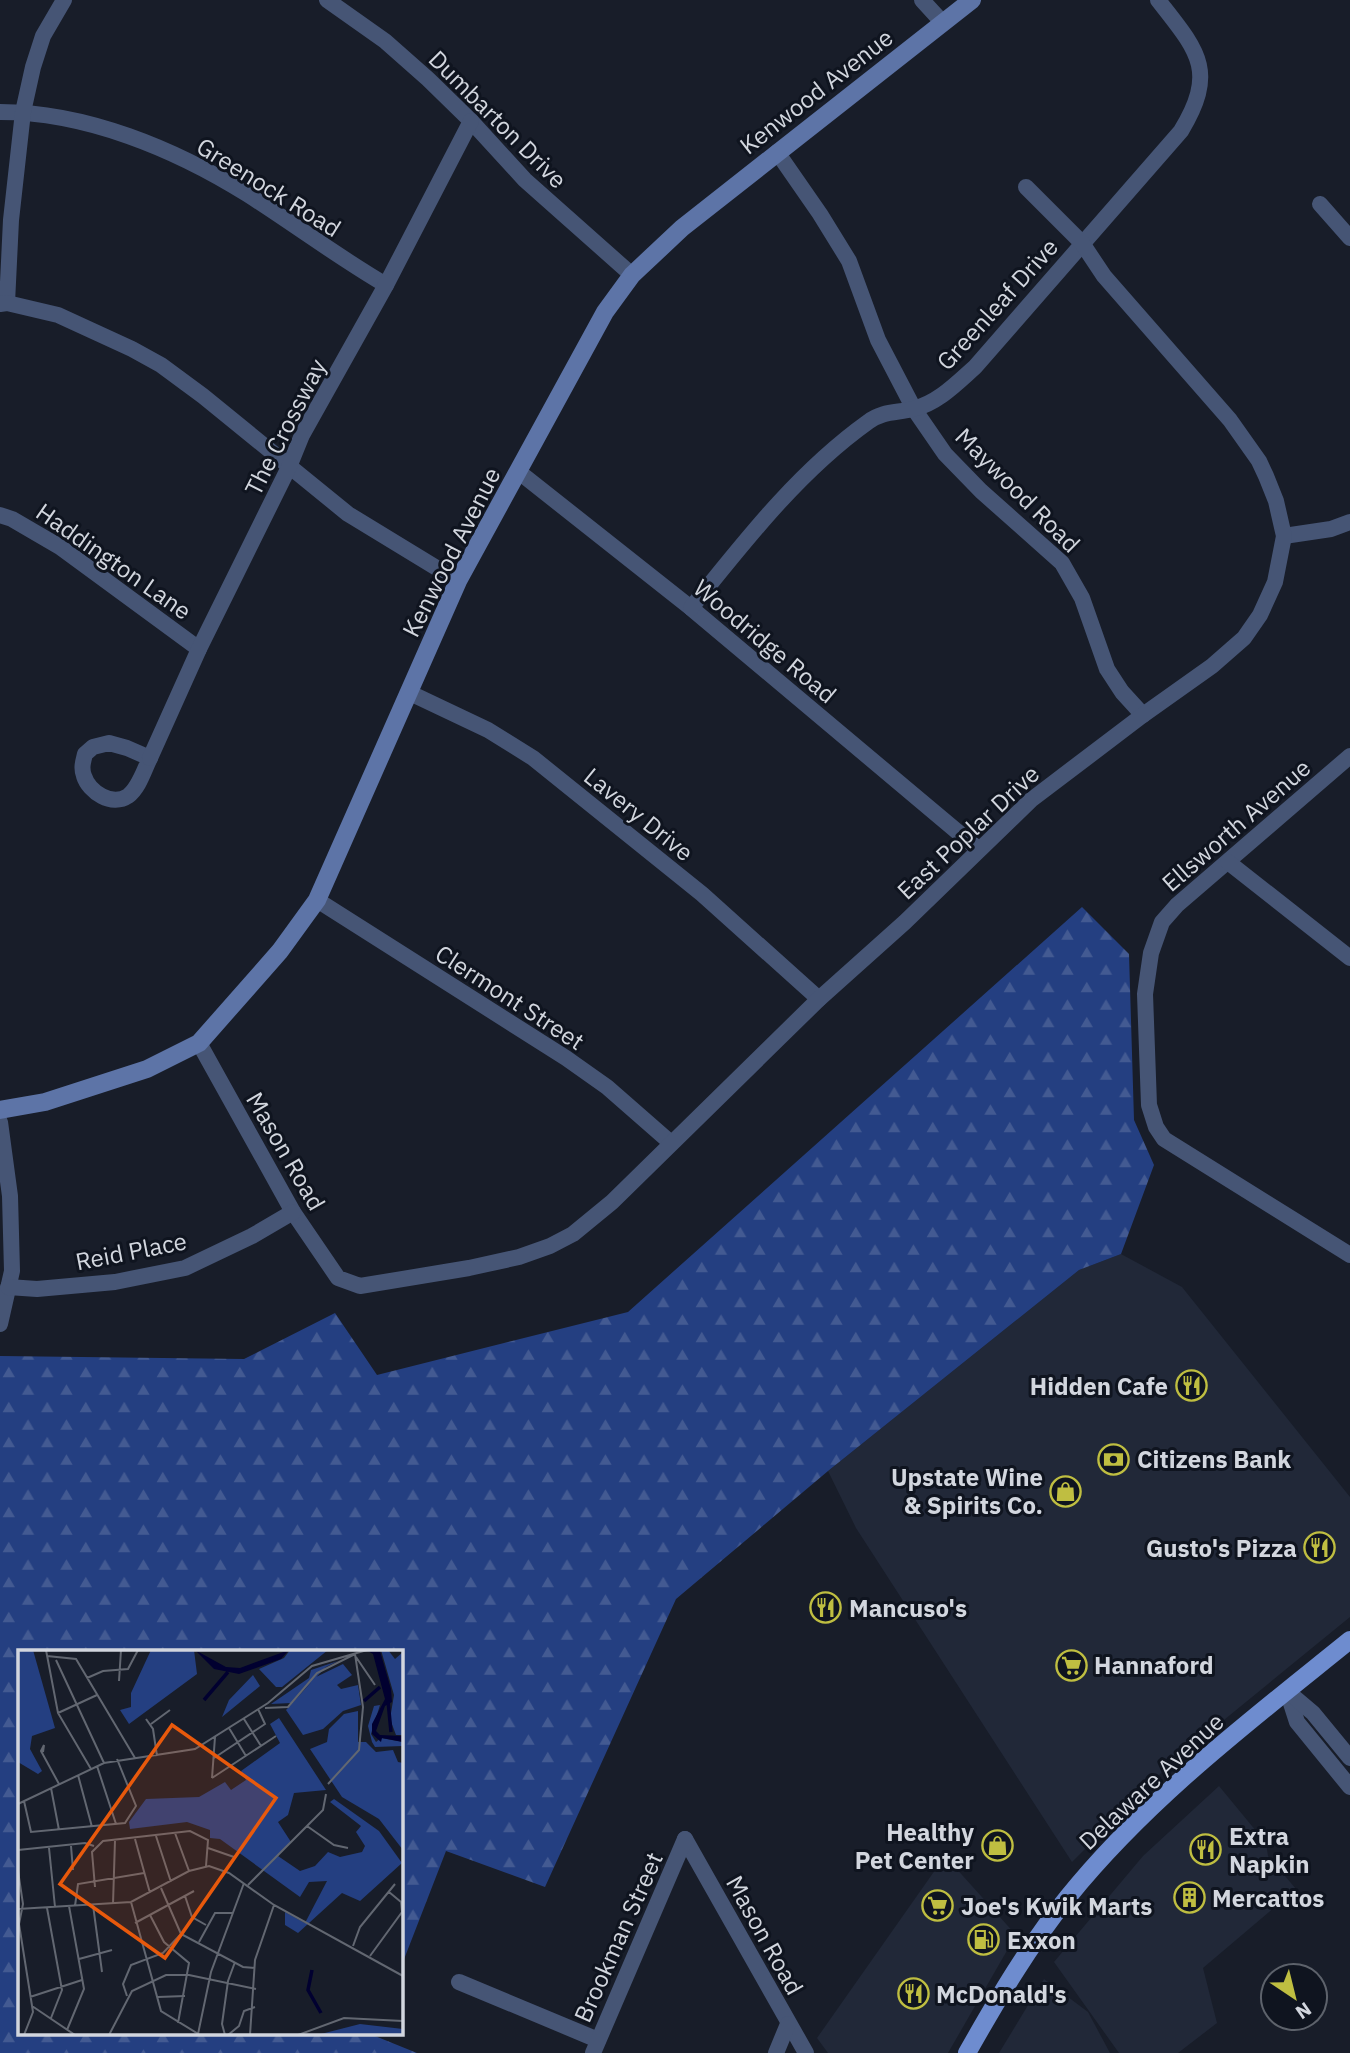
<svg xmlns="http://www.w3.org/2000/svg" width="1350" height="2053" viewBox="0 0 1350 2053" font-family="'IBM Plex Sans',sans-serif">
	<style>
		.built { fill: #212838 }
		.forest { fill: url(#forest-firs) }
		.lines { fill: none; stroke-linecap: round; stroke-linejoin: round }
		.street { stroke: #465575; stroke-width: 16 }
		.secondary { stroke: #5d74a7; stroke-width: 18 }
		.primary { stroke: #6e8ccf; stroke-width: 18 }
		.labels { text-anchor: middle; dominant-baseline: central; stroke-width: 6; stroke-linejoin: round; paint-order: stroke }
		.street-label { font-size: 24px; fill: #d2d6de; stroke: #0f141f }
		.poi-label { font-size: 24px; font-weight: bold; fill: #d2d6de; stroke: #0f141f; text-anchor: start }
		.inset-river { fill: none; stroke: #010030; stroke-width: 3.5 }
		.inset-road { fill: none; stroke: #626771; stroke-width: 2 }
		.view { fill: #e8590c; fill-opacity: 0.15; stroke: #e8590c; stroke-width: 3.5 }
		.inset-edge { fill: none; stroke: #d2d6de; stroke-width: 3.5 }
	</style>
	<defs>
		<pattern id="forest-firs" width="22" height="20" patternUnits="userSpaceOnUse" patternTransform="scale(1.75)"><rect width="22" height="20" fill="#243f81"/><path d="M5 1l3.5 6h-7zM16 11l3.5 6h-7z" fill="#435a92"/></pattern>
	</defs>
	<rect width="100%" height="100%" fill="#181d29"/>
	<g class="built">
		<polygon points="1121,1254 1182,1287 1350,1497 1350,1617 1170,1764 1072,1862 856,1528 828,1471 1079,1270"/>
		<polygon points="1219,1786 1266,1843 1268,1856 1296,1889 1203,1968 1217,2023 1178,2053 1119,2053 1054,1962 1143,1856"/>
		<polygon points="945,1856 1016,1935 948,2053 828,2053 817,2038"/>
		<polygon points="1044,1979 1088,2012 1110,2053 999,2053"/>
	</g>
	<polygon class="forest" points="1082,907 1129,954 1134,1120 1154,1165 1121,1254 1079,1270 828,1471 676,1599 545,1887 446,1851 401,1967 401,1652 19,1652 19,2034 375,2034 375,2036 417,2053 0,2053 0,1356 244,1359 335,1313 377,1375 628,1312"/>
	<g class="lines">
		<g class="street">
			<polyline points="327,0 385,41 428,79 471,121 525,180 632,275"/>
			<polyline points="922,0 943,23"/>
			<path d="M 0,112 C 86,112 175,149 247,194 C 294,224 338,257 386,285"/>
			<polyline points="777,152 820,214 849,261 878,340 914,409 945,454 981,491 1062,563 1082,598 1107,669 1122,692 1143,715"/>
			<polyline points="1320,204 1350,238"/>
			<polyline points="7,303 11,220 23,112 33,67 43,36 64,0"/>
			<polyline points="0,304 7,303 58,315 132,349 161,365 203,396 348,514 458,581"/>
			<polyline points="519,472 691,608 978,849"/>
			<polyline points="0,515 12,519 60,547 199,649"/>
			<polyline points="1284,536 1331,529 1350,522"/>
			<path d="M 691,608 C 744,542 798,472 868,422 C 882,411 897,413 913,409 C 938,403 957,383 975,367 L 1181,131 C 1218,70 1197,50 1158,0"/>
			<polyline points="410,693 488,730 533,758 702,894 819,999"/>
			<path d="M 109,743 L 127,748 L 150,758 C 144,770 139,788 128,796 C 112,807 89,792 84,776 C 81,768 83,762 85,754 L 93,747 Z"/>
			<polyline points="1350,756 1177,905 1162,922 1151,953 1145,994 1149,1105 1156,1127 1164,1139 1350,1255"/>
			<polyline points="150,758 199,649 289,467 302,435 386,285 471,121"/>
			<polyline points="1228,862 1350,958"/>
			<polyline points="317,900 566,1058 607,1087 671,1143"/>
			<polyline points="199,1043 293,1212 338,1278 360,1286 469,1268 519,1257 550,1246 573,1234 612,1202 819,999 905,922 1031,800 1143,715 1212,666 1244,638 1260,615 1275,582 1284,536 1276,501 1266,476 1259,461 1230,420 1104,276 1082,243 1026,187"/>
			<polyline points="0,1122 10,1196 12,1271 0,1324"/>
			<polyline points="8,1287 37,1289 115,1282 185,1268 252,1236 293,1212"/>
			<polyline points="1287,1691 1297,1722 1350,1787"/>
			<polyline points="1287,1691 1313,1713 1350,1758"/>
			<polyline points="685,1839 806,2053"/>
			<polyline points="459,1982 598,2040"/>
			<polyline points="593,2053 685,1839"/>
			<polyline points="776,2053 788,2024"/>
		</g>
		<polyline class="secondary" points="0,1110 45,1102 147,1069 199,1043 280,951 317,900 458,581 605,312 632,275 682,228 972,0"/>
		<path class="primary" d="M 967,2053 C 997,2000 1029,1945 1068,1897 C 1148,1798 1251,1720 1350,1640"/>
	</g>
	<defs>
		<symbol id="restaurant-ring" viewBox="-11 -11 22 22"><circle r="9.5" fill="#0f141f" stroke="#bfbe41" stroke-width="1.5"/><path d="M-5-6h1v4h1v-4h1v4h1v-4h1v5L-1.5 .5V6h-2V.5L-5-1ZM5-6V6H3V1.5H1.5Q1.5-4 5-6Z" fill="#bfbe41"/></symbol>
		<symbol id="bank-ring" viewBox="-11 -11 22 22"><circle r="9.5" fill="#0f141f" stroke="#bfbe41" stroke-width="1.5"/><path d="M-6-4H6V4H-6ZM0-2.3a2.3 2.3 0 1 0 0 4.6a2.3 2.3 0 1 0 0-4.6Z" fill="#bfbe41"/></symbol>
		<symbol id="shop-ring" viewBox="-11 -11 22 22"><circle r="9.5" fill="#0f141f" stroke="#bfbe41" stroke-width="1.5"/><path d="M-5-2.5h2.3a2.7 3.5 0 0 1 5.4 0H5L5.5 6h-11ZM-1.5-2.5h3a1.5 2.3 0 0 0-3 0Z" fill="#bfbe41"/></symbol>
		<symbol id="supermarket-ring" viewBox="-11 -11 22 22"><circle r="9.5" fill="#0f141f" stroke="#bfbe41" stroke-width="1.5"/><path d="M-6-5.5h2.5l.6 2H6L4.5 2H-2.5L-4.4-4H-6ZM-1.5 3.2a1.3 1.3 0 1 0 .1 0ZM3 3.2a1.3 1.3 0 1 0 .1 0Z" fill="#bfbe41"/></symbol>
		<symbol id="building-ring" viewBox="-11 -11 22 22"><circle r="9.5" fill="#0f141f" stroke="#bfbe41" stroke-width="1.5"/><path d="M-4-6H4V6H1V3H-1V6H-4ZM-2.5-4.3h1.7v1.8h-1.7ZM.8-4.3h1.7v1.8H.8ZM-2.5-1h1.7V.8h-1.7ZM.8-1h1.7V.8H.8Z" fill="#bfbe41"/></symbol>
		<symbol id="fuel-ring" viewBox="-11 -11 22 22"><circle r="9.5" fill="#0f141f" stroke="#bfbe41" stroke-width="1.5"/><path d="M-5.5-6h7V0h2V4h1.3V-2.5L3-4.5l.8-.8L6-3V5H2.5V1h-1V6h-7ZM-4.2-4.7v3.2H.2V-4.7Z" fill="#bfbe41"/></symbol>
	</defs>
	<g fill-rule="evenodd">
		<use href="#restaurant-ring" x="1174" y="1368" width="35" height="35"/>
		<use href="#bank-ring" x="1096" y="1442" width="35" height="35"/>
		<use href="#shop-ring" x="1048" y="1474" width="35" height="35"/>
		<use href="#restaurant-ring" x="1302" y="1530" width="35" height="35"/>
		<use href="#restaurant-ring" x="808" y="1590" width="35" height="35"/>
		<use href="#supermarket-ring" x="1054" y="1648" width="35" height="35"/>
		<use href="#shop-ring" x="980" y="1828" width="35" height="35"/>
		<use href="#restaurant-ring" x="1188" y="1832" width="35" height="35"/>
		<use href="#building-ring" x="1172" y="1880" width="35" height="35"/>
		<use href="#supermarket-ring" x="920" y="1888" width="35" height="35"/>
		<use href="#fuel-ring" x="966" y="1922" width="35" height="35"/>
		<use href="#restaurant-ring" x="896" y="1976" width="35" height="35"/>
	</g>
	<g class="labels">
		<g class="street-label">
			<text transform="translate(816 91) rotate(-38)">Kenwood Avenue</text>
			<text transform="translate(498 119) rotate(45)">Dumbarton Drive</text>
			<text transform="translate(269 187) rotate(32)">Greenock Road</text>
			<text transform="translate(997 304) rotate(-48)">Greenleaf Drive</text>
			<text transform="translate(285 427) rotate(-63)">The Crossway</text>
			<text transform="translate(1018 490) rotate(45)">Maywood Road</text>
			<text transform="translate(451 552) rotate(-63)">Kenwood Avenue</text>
			<text transform="translate(114 561) rotate(35)">Haddington Lane</text>
			<text transform="translate(765 641) rotate(40)">Woodridge Road</text>
			<text transform="translate(639 814) rotate(39)">Lavery Drive</text>
			<text transform="translate(1236 825) rotate(-41)">Ellsworth Avenue</text>
			<text transform="translate(968 832) rotate(-43)">East Poplar Drive</text>
			<text transform="translate(510 997) rotate(33)">Clermont Street</text>
			<text transform="translate(286 1151) rotate(60)">Mason Road</text>
			<text transform="translate(131 1251) rotate(-11)">Reid Place</text>
			<text transform="translate(1151 1781) rotate(-43)">Delaware Avenue</text>
			<text transform="translate(765 1935) rotate(61)">Mason Road</text>
			<text transform="translate(618 1937) rotate(-66)">Brookman Street</text>
		</g>
		<g class="poi-label">
			<text x="1168" y="1386" text-anchor="end">Hidden Cafe</text>
			<text x="1137" y="1459">Citizens Bank</text>
			<text x="1043" y="1477" text-anchor="end">Upstate Wine<tspan x="1043" dy="28">&amp; Spirits Co.</tspan></text>
			<text x="1297" y="1548" text-anchor="end">Gusto's Pizza</text>
			<text x="849" y="1608">Mancuso's</text>
			<text x="1094" y="1665">Hannaford</text>
			<text x="974" y="1832" text-anchor="end">Healthy<tspan x="974" dy="28">Pet Center</tspan></text>
			<text x="1229" y="1836">Extra<tspan x="1229" dy="28">Napkin</tspan></text>
			<text x="1212" y="1898">Mercattos</text>
			<text x="961" y="1906">Joe's Kwik Marts</text>
			<text x="1007" y="1940">Exxon</text>
			<text x="936" y="1994">McDonald's</text>
		</g>
	</g>
	<g transform="translate(18 1650)">
		<rect width="385" height="385" fill="#181d29"/>
		<path d="M 133,0 L 176,0 L 179,24 L 111,74 L 102,60 L 113,57 L 113,43 ZM 235,25 L 242,36 L 204,67 L 211,50 Z" fill="#243f81"/>
		<path d="M 0,0 L 15,0 L 37,78 L 14,86 L 12,99 L 24,121 L 20,124 L 0,112 ZM 272,0 L 310,0 L 264,37 L 258,37 L 241,19 L 266,8 ZM 363,0 L 370,0 L 377,9 L 385,2 L 385,85 L 378,85 L 372,69 L 376,45 ZM 320,11 L 308,17 L 273,53 L 253,54 L 291,28 L 293,20 ZM 325,14 L 334,25 L 319,35 L 323,39 L 340,35 L 343,55 L 325,61 L 305,79 L 285,85 L 268,60 L 298,27 ZM 362,55 L 353,84 L 358,92 L 363,88 L 385,92 L 385,96 L 357,97 L 354,92 L 350,76 L 356,56 ZM 340,61 L 340,92 L 348,92 L 358,102 L 375,100 L 380,112 L 385,113 L 385,200 L 361,169 L 324,147 L 292,99 L 309,92 L 311,79 L 326,64 ZM 261,68 L 308,140 L 276,143 L 270,165 L 260,172 L 273,192 L 260,206 L 282,221 L 297,216 L 310,202 L 322,207 L 344,202 L 347,196 L 338,182 L 343,176 L 312,152 L 316,149 L 361,181 L 384,213 L 342,251 L 324,243 L 280,283 L 267,275 L 267,262 L 287,273 L 309,231 L 291,232 L 282,247 L 202,189 L 192,188 L 192,180 L 169,172 L 112,179 L 111,172 L 128,149 L 181,147 L 207,132 L 213,140 L 228,130 L 223,121 L 262,93 L 252,74 ZM 342,374 L 385,379 L 385,385 L 299,385 Z" fill="#243f81"/>
		<path d="M 177,0 L 208,17 L 222,18 L 271,0 L 263,9 L 221,24 L 196,19 ZM 348,0 L 362,1 L 373,39 L 374,52 L 367,56 L 358,81 L 362,85 L 385,86 L 385,92 L 364,88 L 363,92 L 354,84 L 354,74 L 367,49 L 355,4 Z" fill="#010030"/>
		<path class="inset-river" d="M 186,50 L 210,22M 346,51 L 362,37M 370,51 L 373,82M 294,320 L 290,340 L 303,363"/>
		<path class="inset-road" d="M 28,0 L 40,63 L 73,119M 29,6 L 58,9 L 117,108M 338,7 L 357,35M 38,10 L 86,113M 69,28 L 85,21 L 110,19 L 120,0M 101,31 L 103,0M 247,58 L 270,57 L 299,23 L 337,4 L 345,57 L 341,100 L 310,134M 40,63 L 79,45M 128,69 L 135,79 L 139,106M 226,69 L 243,96M 133,74 L 152,60M 211,78 L 228,106M 25,102 L 26,95 L 23,101 L 41,134M 196,108 L 247,74 L 240,59M 79,116 L 98,174M 60,125 L 74,177M 194,128 L 258,86M 194,128 L 197,87M 33,138 L 41,180M 6,151 L 13,182 L 107,173 L 118,156 L 99,109M 0,154 L 86,113 L 177,99 L 250,53 L 294,16 L 349,0M 289,176 L 316,195 L 330,198M 157,183 L 171,221M 138,186 L 153,232M 117,189 L 132,243M 53,196 L 55,220M 31,198 L 37,257M 190,198 L 216,207M 0,200 L 67,193 L 76,196M 0,221 L 5,254 L 1,274 L 15,362 L 6,385M 230,235 L 305,160 L 308,144M 77,237 L 74,202 L 85,191 L 172,181 L 190,190 L 188,216M 143,238 L 163,284 L 225,317 L 237,318M 167,246 L 174,267 L 188,275M 113,252 L 143,361 L 182,385M 95,254 L 97,190M 75,255 L 84,322M 57,256 L 60,234 L 126,223M 29,258 L 44,340 L 33,368M 0,259 L 113,252 L 171,221 L 191,216 L 211,223 L 256,255 L 385,326M 132,265 L 146,292 L 171,313 L 160,373M 117,273 L 176,241M 181,292 L 197,263 L 215,263M 335,296 L 342,277 L 377,234M 352,306 L 384,262 L 383,252 L 371,242M 61,309 L 94,300M 109,346 L 105,334 L 113,315 L 145,303 L 163,284M 12,347 L 64,330M 140,347 L 167,346M 14,356 L 57,385M 49,380 L 66,339 L 51,256M 180,384 L 193,322 L 226,233M 91,385 L 114,341 L 148,325 L 171,325 L 238,339M 207,385 L 204,374 L 210,331 L 217,312M 210,385 L 221,376 L 226,361 L 237,357M 232,385 L 237,310 L 256,255M 280,385 L 326,368 L 385,371"/>
		<path class="view" d="M 154,75 L 258,148 L 147,308 L 42,234 Z"/>
		<rect width="385" height="385" class="inset-edge"/>
	</g>
	<g transform="translate(1294 1997) rotate(145)"><circle r="33" fill="#0f141f" stroke="#5d626b" stroke-width="2"/>
	<path d="M0-5L12 26L0 18L-12 26Z" fill="#bfbe41"/>
	<text y="-10" font-size="19" font-weight="bold" text-anchor="middle" fill="#d2d6de">N</text>
	</g>
</svg>
